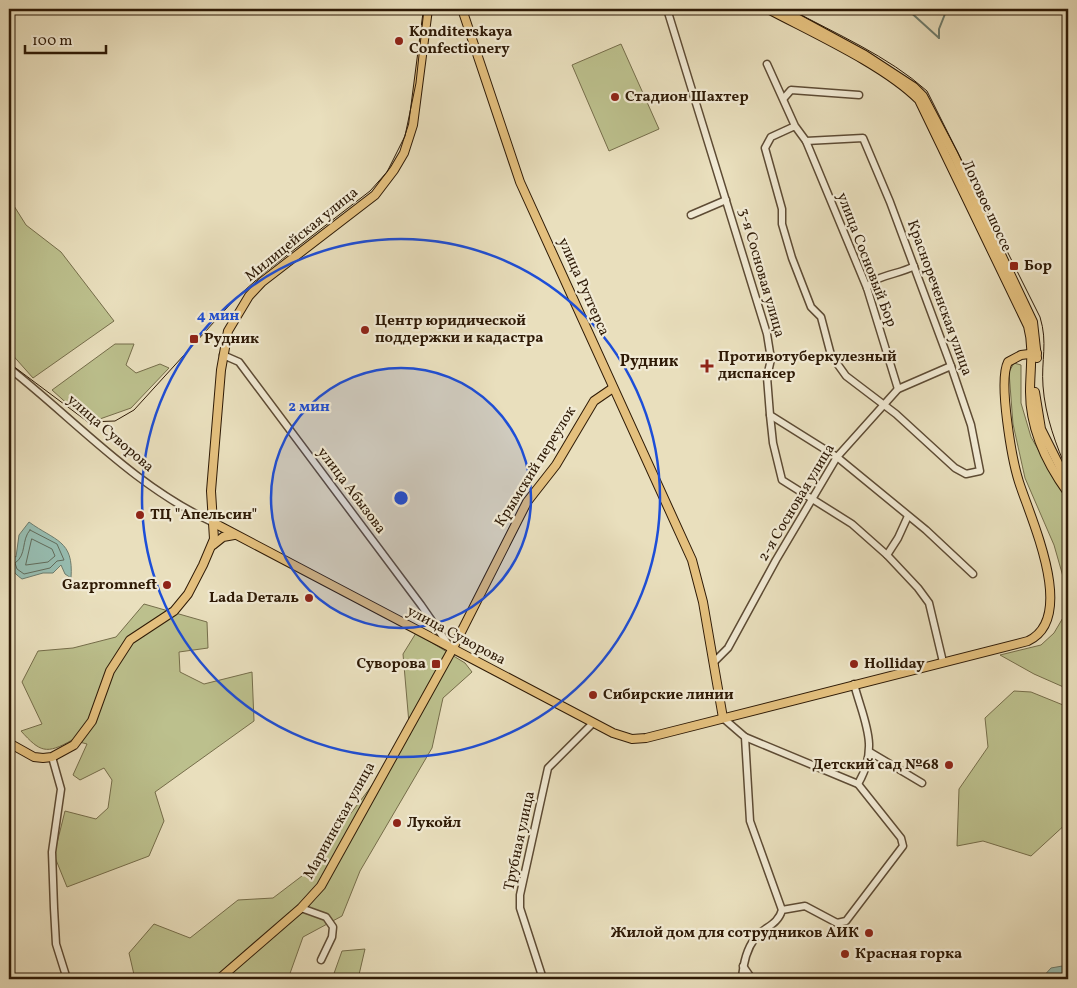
<svg xmlns="http://www.w3.org/2000/svg" width="1077" height="988" viewBox="0 0 1077 988" font-family="Vollkorn,serif">
	<style>
		.green { fill: #bcc08d; stroke: #756d4a }
		.water { fill: #97bdb1; stroke: #6d7c6d }
		.lines { fill: none; stroke-linecap: round; stroke-linejoin: round }
		.shore { stroke: #626c5c; stroke-width: 1 }
		.stream { stroke: #6d7c6d; stroke-width: 2 }
		.minor-casing { stroke: #5d4b34; stroke-width: 9 }
		.major-casing { stroke: #2e1a06; stroke-width: 10 }
		.minor { stroke: #f1ead4; stroke-width: 6 }
		.major { stroke: #e4c07e; stroke-width: 8 }
		.tram { stroke: #2e1a06; stroke-width: 1 }
		.ring { fill: none; stroke: #1d4ed8; stroke-width: 2.5 }
		.poi-dot { fill: #8f2418; stroke: #f1ead4; stroke-width: 2 }
		.labels { text-anchor: middle; dominant-baseline: central; stroke-width: 4.5; stroke-linejoin: round; paint-order: stroke }
		.poi-label { font-size: 15px; font-weight: bold; fill: #2e1a06; stroke: #f1ead4; text-anchor: start }
		.street-label { font-size: 15px; fill: #2e1a06; stroke: #f1ead4 }
		.neighbourhood-label { font-size: 16px; font-weight: bold; fill: #2e1a06; stroke: #f1ead4 }
		.centre { fill: #1d4ed8; stroke: #f1ead4; stroke-width: 2.5 }
		.ring-label { font-size: 15px; text-anchor: middle; font-weight: bold; fill: #1d4ed8; stroke: #f1ead4; stroke-width: 4.5; stroke-linejoin: round; paint-order: stroke }
	</style>
	<rect width="100%" height="100%" fill="#e9dfbd"/>
	<filter id="stains"><feTurbulence type="fractalNoise" baseFrequency=".004" numOctaves="4"/><feColorMatrix values="0 0 0 0 .2 0 0 0 0 .09 0 0 0 0 .02 0 0 0 .5 -.17"/></filter>
	<radialGradient id="worn" r=".72"><stop offset=".6" stop-color="#630" stop-opacity="0"/><stop offset="1" stop-color="#630" stop-opacity=".3"/></radialGradient>
	<g class="green">
		<polygon points="621,44 659,129 609,151 572,65"/>
		<polygon points="9,198 26,225 61,252 114,321 33,378 9,351"/>
		<polygon points="115,344 134,344 126,365 136,373 160,364 169,368 131,408 97,420 72,408 52,390"/>
		<polygon points="1014,363 1021,365 1021,403 1031,437 1068,502 1068,689 1034,674 1000,655 1041,645 1054,633 1064,616 1068,594 1054,545 1025,478 1013,424 1009,372"/>
		<path d="M 144,604 L 207,622 L 208,648 L 179,652 L 180,672 L 204,684 L 252,672 L 254,721 L 155,792 L 164,821 L 149,856 L 67,887 L 54,855 L 65,811 L 96,819 L 108,808 L 112,780 L 104,768 L 80,780 L 73,775 L 87,744 L 72,740 C 46,755 40,752 21,731 L 42,724 L 22,682 L 38,651 L 73,648 L 116,637 Z"/>
		<polygon points="416,633 465,663 472,672 443,698 432,748 360,871 342,916 303,937 288,979 135,979 129,953 154,924 190,938 238,900 273,898 323,860 339,829 410,735 403,654"/>
		<polygon points="1014,691 1031,692 1068,707 1068,822 1031,856 983,841 957,846 959,789 988,747 985,718"/>
		<polygon points="365,949 358,979 332,979 342,951"/>
	</g>
	<g class="water">
		<path d="M 29,522 C 55,541 74,540 71,578 L 65,574 L 61,565 L 53,573 L 43,573 L 22,579 C 12,572 9,566 9,553 L 16,557 L 19,535 Z"/>
		<polygon points="1068,965 1068,979 1041,979 1051,968"/>
	</g>
	<g class="lines">
		<g class="shore">
			<path d="M 30,530 L 57,544 L 64,560 L 57,561 L 50,568 L 24,574 L 17,569 L 15,563 C 27,555 21,540 30,530 Z"/>
			<polygon points="32,539 52,549 55,556 48,562 26,565"/>
		</g>
		<g class="stream">
			<polyline points="907,9 939,38"/>
			<polyline points="939,38 939,29 947,9"/>
		</g>
		<defs>
			<g id="minor">
				<polyline points="667,9 767,334 771,359 767,377 770,415 837,457 926,530 973,574"/>
				<polyline points="767,64 795,126 806,141 863,138 890,202 951,366 971,425 980,471 966,474 955,468 896,414 846,376 831,355 821,317 811,307 792,258 782,224 782,209 765,148 771,137 795,126"/>
				<polyline points="784,98 791,90 859,95"/>
				<polyline points="806,141 867,288 898,389"/>
				<polyline points="691,215 726,200"/>
				<path d="M 867,288 C 876,274 899,275 914,266"/>
				<polyline points="223,355 239,362 421,605 450,647"/>
				<path d="M 9,368 C 76,421 134,486 214,523"/>
				<polyline points="770,415 773,443 782,480 852,524 887,555 918,588 929,603 943,662"/>
				<polyline points="887,555 898,538 908,516"/>
				<polyline points="714,662 728,648 776,560 837,457 898,389 951,366"/>
				<path d="M 854,684 C 864,722 880,746 858,784"/>
				<polyline points="723,718 745,737 750,821 782,910"/>
				<polyline points="870,752 922,783"/>
				<polyline points="52,757 61,789 52,852 54,908 56,944 67,979"/>
				<polyline points="301,908 326,917 333,927 332,937 321,960"/>
				<polyline points="743,966 752,979"/>
				<polyline points="543,979 520,908 520,895 548,768 593,723"/>
				<path d="M 742,979 C 743,965 746,950 755,938 C 764,927 778,925 782,910 L 805,906 L 837,923 L 846,921 L 903,846 L 901,838 L 858,784 L 745,737"/>
			</g>
			<g id="major">
				<polyline points="462,9 520,182 692,560 703,602 723,718"/>
				<path d="M 768,9 C 813,33 884,65 919,100 L 1028,326 C 1034,348 1030,369 1030,392 C 1030,428 1047,464 1068,493"/>
				<polyline points="780,9 865,55 914,87 923,96 953,153 1033,322 1037,358"/>
				<polyline points="1035,392 1041,429 1068,483"/>
				<path d="M 214,523 L 613,733 L 632,739 L 646,738 L 1028,641 C 1077,618 1032,522 1019,482 C 1012,460 998,381 1008,362 L 1021,355 L 1037,353"/>
				<polyline points="213,545 223,537 234,535"/>
				<polyline points="9,743 34,757 43,758 52,757 74,745 92,721 110,671 130,640 174,611 188,594 203,565 214,539 211,491 221,370 228,331 249,296 262,282 375,195 394,170 404,153 413,125 428,9"/>
				<polyline points="219,979 301,908 321,886 452,650 527,502 556,465 594,401 613,388"/>
			</g>
		</defs>
		<use href="#minor" class="minor-casing"/>
		<use href="#major" class="major-casing"/>
		<use href="#minor" class="minor"/>
		<use href="#major" class="major"/>
		<g class="tram">
			<path d="M 790,9 C 836,34 888,56 927,91 L 1040,317 C 1048,343 1041,360 1043,386 C 1045,415 1056,446 1068,472"/>
			<polyline points="9,363 88,422 115,421 134,410 235,299 264,273 370,191 387,172 405,136 416,83 424,9"/>
		</g>
	</g>
	<circle cx="401" cy="498" r="130" fill="#1d4ed8" fill-opacity=".12"/>
	<g class="ring">
		<circle cx="401" cy="498" r="130"/>
		<circle cx="401" cy="498" r="259"/>
	</g>
	<g class="poi-dot">
		<circle cx="399" cy="41" r="5"/>
		<circle cx="615" cy="97" r="5"/>
		<rect x="1009" y="261" width="10" height="10" rx="2.5"/>
		<circle cx="365" cy="330" r="5"/>
		<rect x="189" y="334" width="10" height="10" rx="2.5"/>
		<path d="M704.5 358.5h5v5h5v5h-5v5h-5v-5h-5v-5h5z"/>
		<circle cx="140" cy="515" r="5"/>
		<circle cx="167" cy="585" r="5"/>
		<circle cx="309" cy="598" r="5"/>
		<rect x="431" y="659" width="10" height="10" rx="2.5"/>
		<circle cx="854" cy="664" r="5"/>
		<circle cx="593" cy="695" r="5"/>
		<circle cx="949" cy="765" r="5"/>
		<circle cx="397" cy="823" r="5"/>
		<circle cx="869" cy="933" r="5"/>
		<circle cx="845" cy="954" r="5"/>
	</g>
	<g class="labels">
		<g class="poi-label">
			<text x="409" y="32">Konditerskaya<tspan x="409" dy="17">Confectionery</tspan></text>
			<text x="625" y="97">Стадион Шахтер</text>
			<text x="1024" y="266">Бор</text>
			<text x="375" y="321">Центр юридической<tspan x="375" dy="17">поддержки и кадастра</tspan></text>
			<text x="204" y="339">Рудник</text>
			<text x="718" y="357">Противотуберкулезный<tspan x="718" dy="17">диспансер</tspan></text>
			<text x="150" y="515">ТЦ "Апельсин"</text>
			<text x="157" y="585" text-anchor="end">Gazpromneft</text>
			<text x="299" y="598" text-anchor="end">Lada Dеталь</text>
			<text x="426" y="664" text-anchor="end">Суворова</text>
			<text x="864" y="664">Holliday</text>
			<text x="603" y="695">Сибирские линии</text>
			<text x="939" y="765" text-anchor="end">Детский сад №68</text>
			<text x="407" y="823">Лукойл</text>
			<text x="859" y="933" text-anchor="end">Жилой дом для сотрудников АИК</text>
			<text x="855" y="954">Красная горка</text>
		</g>
		<g class="street-label">
			<text transform="translate(986 206) rotate(65)">Логовое шоссе</text>
			<text transform="translate(302 235) rotate(-39)">Милицейская улица</text>
			<text transform="translate(866 260) rotate(69)">улица Сосновый Бор</text>
			<text transform="translate(761 273) rotate(74)">3-я Сосновая улица</text>
			<text transform="translate(583 287) rotate(66)">улица Рутгерса</text>
			<text transform="translate(939 298) rotate(70)">Краснореченская улица</text>
			<text transform="translate(110 434) rotate(41)">улица Суворова</text>
			<text transform="translate(536 467) rotate(-58)">Крымский переулок</text>
			<text transform="translate(351 491) rotate(53)">улица Абызова</text>
			<text transform="translate(797 503) rotate(-59)">2-я Сосновая улица</text>
			<text transform="translate(456 636) rotate(28)">улица Суворова</text>
			<text transform="translate(340 821) rotate(-61)">Мариинская улица</text>
			<text transform="translate(520 841) rotate(-78)">Трубная улица</text>
		</g>
		<g class="neighbourhood-label">
			<text x="649" y="362">Рудник</text>
		</g>
	</g>
	<circle cx="401" cy="498" r="8" class="centre"/>
	<g class="ring-label">
		<text x="218" y="320">4 мин</text>
		<text x="309" y="411">2 мин</text>
	</g>
	<rect width="1077" height="988" fill="none" stroke="#e9dfbd" stroke-width="30"/>
	<rect x="10" y="10" width="1057" height="968" fill="none" stroke="#2e1a06" stroke-width="2.5"/>
	<rect x="15" y="15" width="1047" height="958" fill="none" stroke="#2e1a06"/>
	<path d="M25 45v8h81v-8" fill="none" stroke="#2e1a06" stroke-width="2.5"/>
	<text x="32" y="45" font-size="15" fill="#2e1a06" stroke="#f1ead4" stroke-width="4" paint-order="stroke">100 m</text>
	<rect width="100%" height="100%" filter="url(#stains)"/>
	<rect width="100%" height="100%" fill="url(#worn)"/>
</svg>
